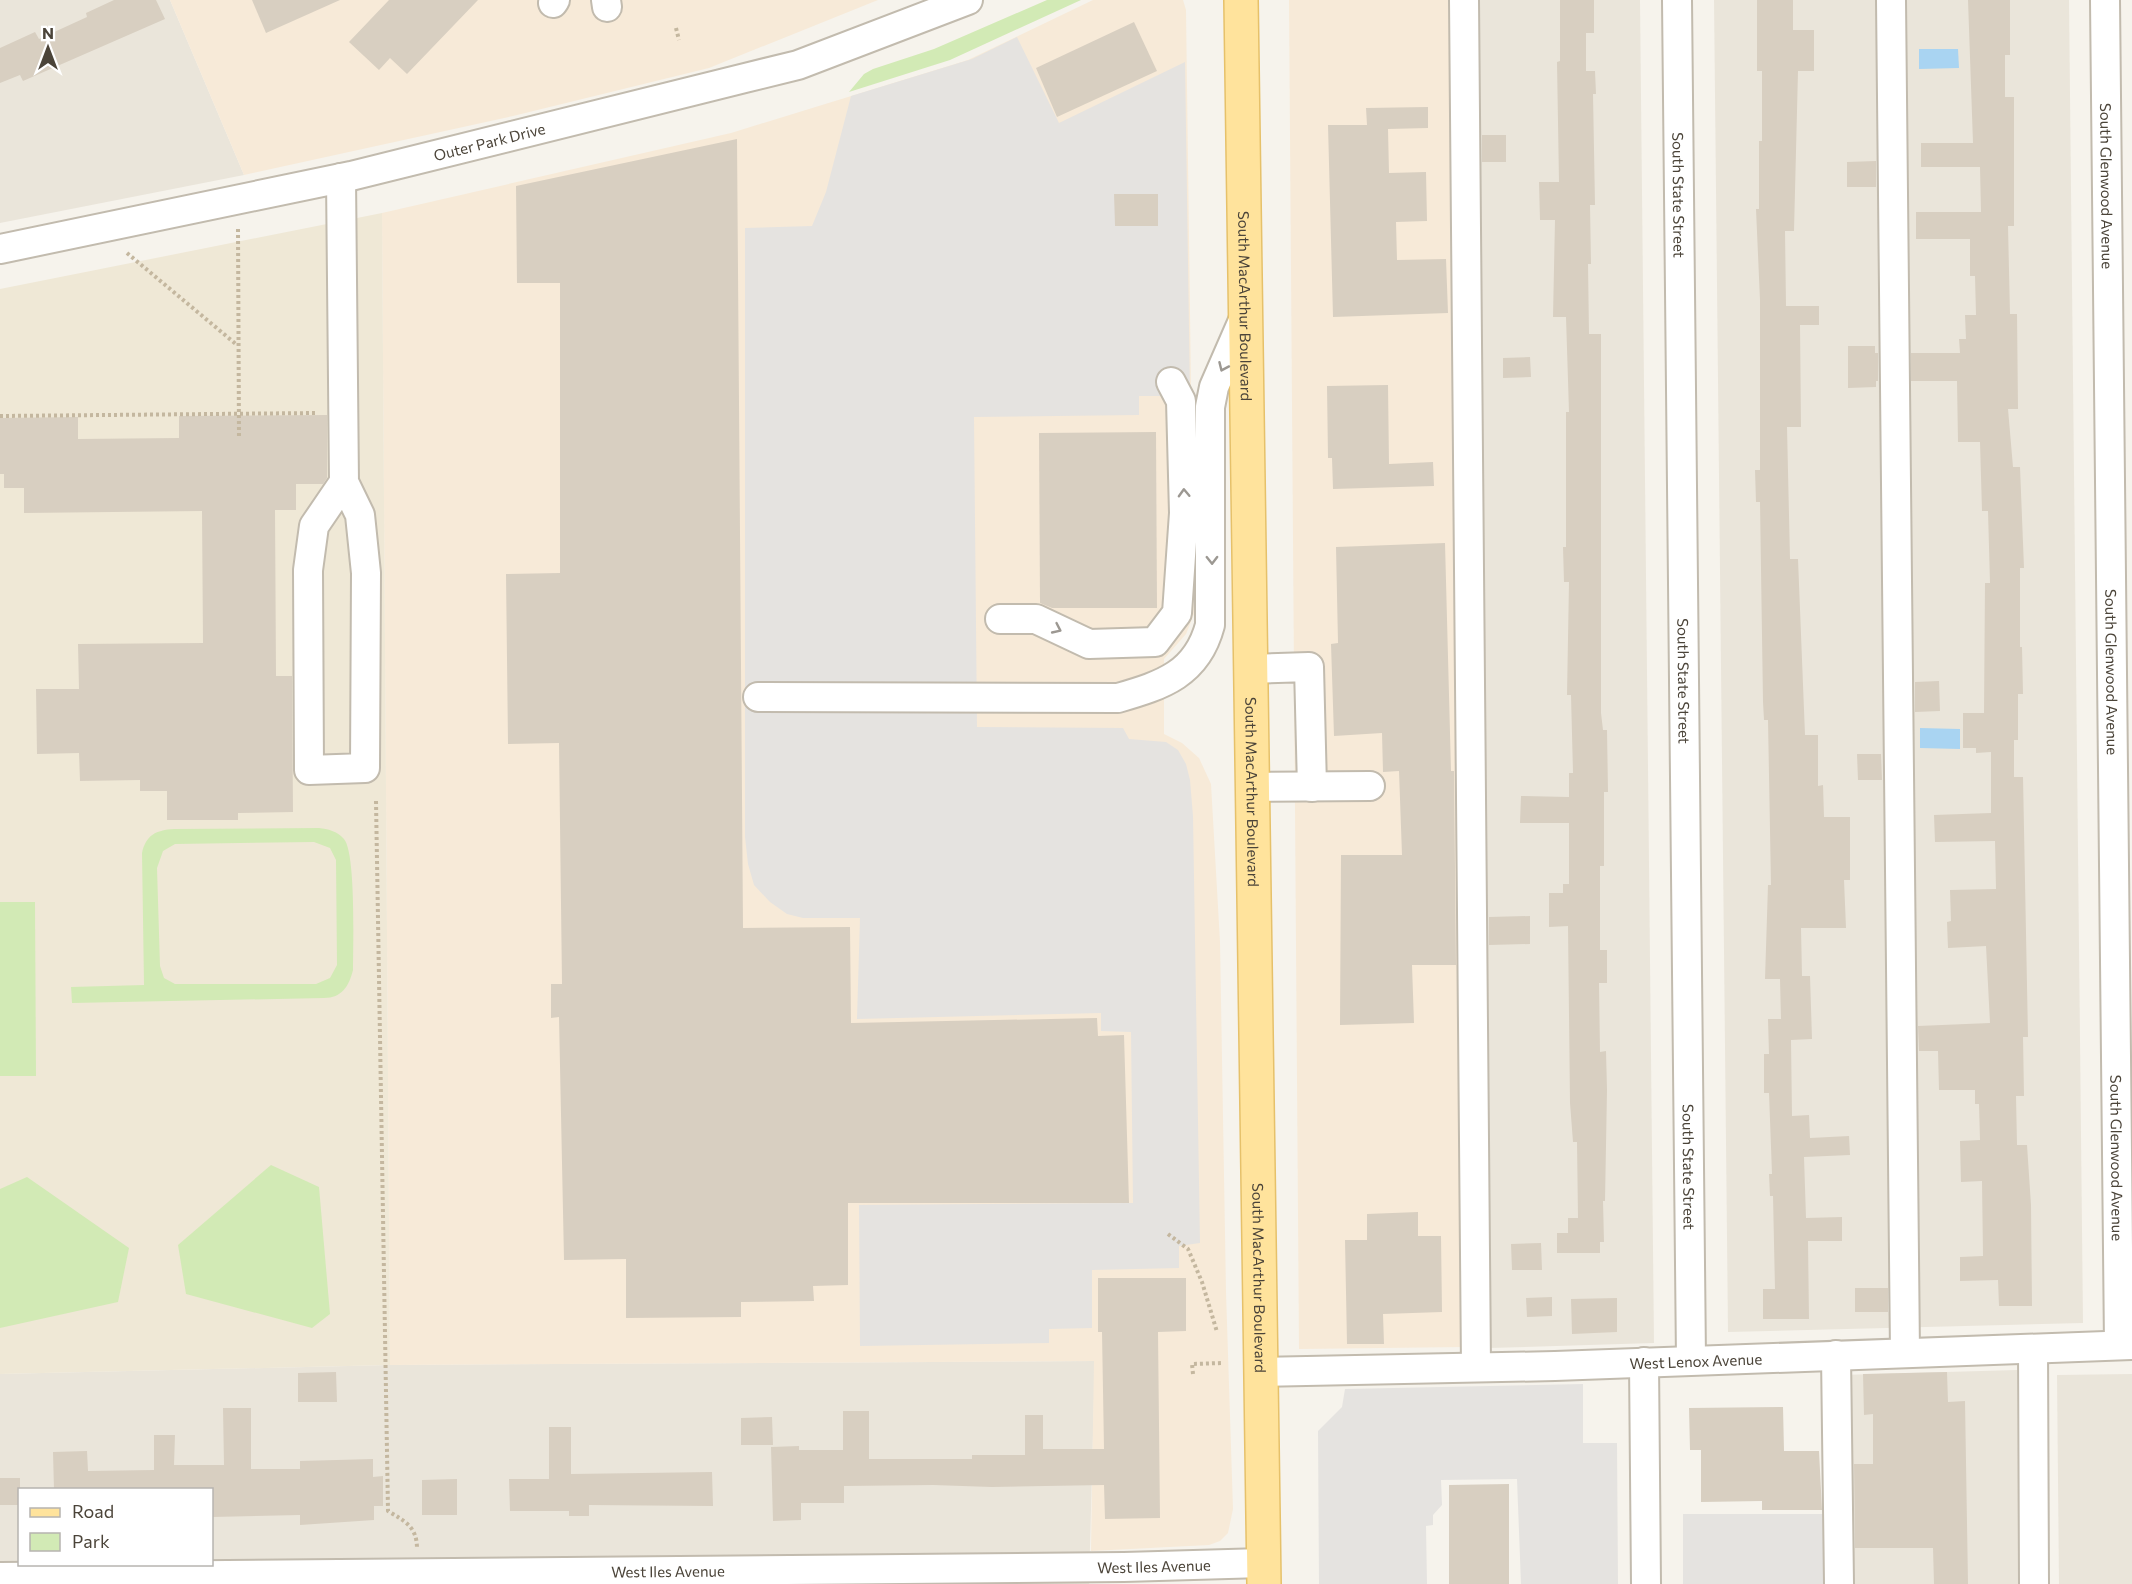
<svg xmlns="http://www.w3.org/2000/svg" width="2132" height="1584" viewBox="0 0 2132 1584" font-family="Commissioner,sans-serif">
	<style>
		.residential { fill: #eae5da; fill-rule: evenodd }
		.commercial { fill: #f7ead8 }
		.education { fill: #efe8d6 }
		.green { fill: #d2eab5; fill-rule: evenodd }
		.parking { fill: #e5e3e0 }
		.water { fill: #a9d4f2 }
		.building { fill: #d8cfc1 }
		.lines { fill: none; stroke-linecap: round; stroke-linejoin: round }
		.minor-casing { stroke: #c2bbae; stroke-width: 32 }
		.major-casing { stroke: #e6c16a; stroke-width: 36 }
		.path { stroke: #c4b79f; stroke-width: 4; stroke-dasharray: 3 3; stroke-linecap: butt }
		.minor { stroke: #fff; stroke-width: 28 }
		.major { stroke: #ffe39c; stroke-width: 33 }
		.oneway { stroke: #9c9892 }
		.labels { text-anchor: middle; dominant-baseline: central; stroke-width: 5; stroke-linejoin: round; paint-order: stroke }
		.street-label { font-size: 15px; fill: #4b4439; stroke: #fff }
	</style>
	<rect width="100%" height="100%" fill="#f6f3ec"/>
	<g class="residential">
		<polygon points="0,0 170,0 244,175 0,223"/>
		<polygon points="1476,0 1640,0 1654,1343 1489,1348"/>
		<polygon points="1714,0 2069,0 2083,1323 1728,1332"/>
		<path d="M 1095,1361 L 1089,1584 L 0,1584 L 0,1374 L 390,1365 ZM 20,1490 L 212,1490 L 212,1564 L 20,1564 Z"/>
		<polygon points="2017,1370 2019,1584 1844,1584 1840,1375"/>
		<polygon points="2132,1374 2132,1584 2059,1584 2057,1375"/>
	</g>
	<g class="commercial">
		<polygon points="170,0 878,0 709,68 513,116 244,175"/>
		<polygon points="1093,0 1183,0 1186,10 1194,614 1186,634 1164,659 1164,734 1182,743 1199,758 1211,784 1220,942 1226,1292 1233,1509 1228,1533 1220,1541 1209,1545 1091,1551 1094,1361 390,1365 382,213 731,133 968,60"/>
		<polygon points="1289,0 1458,0 1465,1347 1299,1349"/>
	</g>
	<polygon class="education" points="382,213 390,1365 0,1374 0,289"/>
	<g class="green">
		<polygon points="1047,0 1081,0 950,60 849,92 864,74 873,69 934,49"/>
		<path d="M 319,828 C 328,829 337,831 344,839 C 356,853 353,947 353,970 C 349,986 342,998 324,998 L 72,1003 L 71,987 L 144,985 L 142,853 C 146,835 156,830 174,829 ZM 314,842 L 330,848 L 336,860 L 337,965 L 330,978 L 316,984 L 175,984 L 164,978 L 160,966 L 157,868 L 163,851 L 175,844 Z"/>
		<polygon points="0,902 35,902 36,1076 0,1076"/>
		<polygon points="271,1165 319,1187 330,1314 312,1328 186,1294 178,1245"/>
		<polygon points="27,1177 129,1248 118,1302 0,1328 0,1189"/>
	</g>
	<g class="parking">
		<polygon points="1017,37 1059,123 1185,62 1190,396 1139,396 1139,415 974,417 977,727 1123,728 1129,739 1166,742 1178,750 1186,764 1190,780 1193,816 1200,1243 1179,1246 1179,1268 1092,1270 1092,1328 1049,1329 1049,1343 860,1346 859,1205 1133,1203 1131,1032 1101,1031 1101,1013 857,1019 860,918 803,918 787,914 770,902 754,885 748,864 745,837 745,228 812,226 826,192 851,96 972,59"/>
		<polygon points="1583,1384 1583,1443 1617,1443 1618,1584 1521,1584 1517,1479 1441,1480 1442,1505 1433,1515 1433,1525 1426,1526 1427,1584 1319,1584 1318,1431 1342,1407 1345,1389"/>
		<rect x="1683" y="1514" width="151" height="70"/>
	</g>
	<g class="water">
		<polygon points="1919,49 1958,49 1959,68 1919,69"/>
		<polygon points="1920,728 1960,729 1960,749 1920,748"/>
	</g>
	<g class="building">
		<polygon points="114,0 156,0 165,19 23,81 20,75 0,83 0,48 35,32 39,39 87,17 86,13"/>
		<polygon points="252,0 340,0 266,33"/>
		<polygon points="389,0 478,0 407,74 390,58 379,70 349,42"/>
		<polygon points="1560,0 1594,0 1594,33 1586,33 1586,71 1595,71 1596,94 1593,94 1595,205 1590,205 1591,264 1588,264 1589,334 1601,334 1601,713 1603,730 1607,730 1608,792 1604,792 1604,866 1600,866 1600,950 1607,950 1607,983 1599,983 1600,1052 1606,1051 1607,1090 1605,1201 1603,1201 1604,1242 1600,1242 1600,1253 1557,1253 1557,1233 1568,1233 1568,1218 1578,1218 1577,1142 1573,1142 1570,1103 1568,926 1549,927 1549,893 1563,893 1563,884 1569,884 1569,823 1520,823 1521,796 1569,797 1569,773 1573,773 1571,695 1567,695 1569,582 1564,582 1563,547 1566,547 1566,412 1569,412 1566,317 1553,317 1555,220 1540,220 1539,182 1559,182 1557,62 1560,61"/>
		<polygon points="1757,0 1793,0 1793,30 1814,30 1814,71 1798,71 1794,231 1785,231 1786,306 1819,306 1819,325 1800,325 1801,427 1787,427 1790,559 1798,559 1805,735 1818,735 1818,786 1823,785 1824,817 1850,817 1850,880 1844,880 1846,928 1801,928 1802,976 1810,976 1812,1039 1791,1040 1792,1116 1809,1115 1810,1138 1849,1136 1850,1155 1804,1157 1806,1218 1842,1217 1842,1241 1808,1241 1809,1319 1763,1319 1763,1289 1775,1289 1773,1196 1770,1196 1769,1174 1772,1174 1769,1093 1764,1093 1764,1054 1769,1054 1768,1019 1781,1019 1780,979 1765,979 1768,885 1771,885 1768,720 1764,720 1763,702 1760,502 1756,502 1755,470 1760,470 1760,300 1756,209 1759,209 1759,141 1762,141 1762,71 1757,71"/>
		<polygon points="1968,0 2010,0 2010,55 2005,55 2005,97 2014,97 2014,226 2008,226 2010,314 2017,314 2018,409 2008,409 2013,467 2020,467 2024,568 2020,568 2020,647 2022,647 2023,694 2018,694 2018,740 2014,740 2014,777 2023,777 2028,1037 2023,1037 2024,1096 2016,1096 2017,1145 2027,1145 2031,1205 2032,1306 1999,1306 1998,1280 1960,1281 1960,1257 1983,1256 1982,1181 1961,1182 1960,1141 1980,1140 1979,1104 1975,1104 1975,1090 1939,1090 1938,1051 1919,1051 1918,1026 1990,1023 1986,946 1948,948 1947,922 1951,921 1950,890 1996,889 1995,841 1935,842 1934,815 1991,813 1991,752 1976,753 1976,748 1963,748 1963,713 1984,713 1985,583 1990,583 1988,511 1982,511 1980,442 1958,442 1957,381 1911,381 1911,353 1960,353 1959,339 1966,339 1965,315 1976,315 1975,276 1970,276 1970,239 1916,239 1916,212 1981,212 1980,167 1921,167 1921,143 1973,143"/>
		<polygon points="1134,22 1157,71 1057,117 1036,68"/>
		<polygon points="1428,107 1428,128 1388,129 1389,173 1426,172 1427,221 1396,222 1397,260 1446,259 1448,313 1333,317 1328,125 1367,125 1366,108"/>
		<rect x="1482" y="135" width="24" height="27"/>
		<polygon points="737,139 743,928 850,927 851,1023 1097,1018 1098,1036 1124,1035 1129,1203 848,1203 848,1285 813,1286 814,1301 741,1302 741,1317 626,1318 626,1259 564,1260 559,1017 551,1018 551,984 562,984 559,743 508,744 506,574 560,573 560,283 517,283 516,186"/>
		<polygon points="1876,161 1876,187 1847,187 1847,162"/>
		<polygon points="1114,194 1158,194 1158,226 1115,226"/>
		<polygon points="1848,346 1875,346 1875,353 1878,353 1878,381 1876,381 1876,387 1848,388"/>
		<polygon points="1530,357 1531,377 1503,378 1503,358"/>
		<polygon points="1388,385 1389,464 1433,462 1434,486 1333,489 1332,458 1328,458 1327,386"/>
		<polygon points="327,415 327,478 323,484 296,484 296,510 275,510 276,676 292,676 293,812 238,813 238,820 167,820 167,791 140,791 140,780 80,781 79,753 37,754 36,689 79,689 78,644 203,643 202,511 24,513 24,488 4,488 4,474 0,474 0,418 78,417 78,439 179,438 179,416"/>
		<polygon points="1156,432 1157,608 1052,608 1040,603 1039,433"/>
		<polygon points="1445,543 1451,771 1454,771 1456,965 1412,965 1414,1023 1340,1025 1341,855 1402,855 1399,771 1383,772 1382,733 1334,736 1331,644 1338,643 1336,547"/>
		<polygon points="1939,681 1940,711 1915,712 1915,682"/>
		<polygon points="1857,754 1881,754 1882,780 1858,780"/>
		<polygon points="1530,916 1530,944 1489,945 1489,917"/>
		<polygon points="1418,1212 1418,1236 1441,1236 1442,1312 1383,1314 1384,1344 1347,1344 1345,1240 1367,1240 1367,1214"/>
		<polygon points="1541,1243 1542,1270 1512,1270 1511,1244"/>
		<polygon points="1098,1278 1186,1278 1186,1331 1158,1332 1160,1518 1105,1519 1104,1485 992,1487 933,1485 844,1486 844,1503 801,1503 801,1520 773,1521 771,1447 799,1446 799,1450 843,1450 843,1411 869,1411 869,1459 972,1459 972,1455 1025,1455 1025,1415 1043,1415 1043,1449 1104,1449 1102,1332 1098,1332"/>
		<rect x="1855" y="1288" width="33" height="24"/>
		<polygon points="1552,1297 1552,1316 1527,1317 1526,1298"/>
		<polygon points="1617,1298 1617,1332 1572,1334 1571,1299"/>
		<polygon points="336,1372 337,1402 298,1402 298,1373"/>
		<polygon points="1947,1372 1948,1402 1965,1401 1968,1584 1934,1584 1933,1548 1855,1548 1854,1464 1873,1464 1873,1414 1864,1415 1863,1374"/>
		<polygon points="1783,1407 1784,1451 1819,1451 1822,1510 1762,1510 1762,1501 1701,1502 1701,1450 1690,1450 1689,1408"/>
		<polygon points="223,1408 251,1408 251,1469 300,1469 300,1461 373,1459 373,1477 383,1476 383,1506 374,1506 374,1520 300,1525 300,1515 212,1517 212,1490 54,1490 53,1452 87,1451 88,1471 154,1470 154,1435 175,1435 174,1465 224,1465"/>
		<polygon points="772,1417 773,1445 741,1445 741,1418"/>
		<polygon points="549,1427 571,1427 571,1474 712,1472 713,1506 589,1505 589,1516 569,1516 569,1511 510,1511 509,1479 549,1479"/>
		<rect x="0" y="1478" width="20" height="27"/>
		<polygon points="457,1479 457,1515 422,1515 422,1480"/>
		<polygon points="1509,1484 1509,1584 1449,1584 1449,1485"/>
	</g>
	<g class="lines">
		<defs>
			<g id="minor">
				<polyline points="606,0 607,7"/>
				<polyline points="1464,0 1476,1367"/>
				<path id="s1" d="M 1677,0 L 1691,1360"/>
				<polyline points="1891,0 1905,1353"/>
				<path id="s2" d="M 2105,0 L 2119,1345"/>
				<polyline points="553,3 555,0"/>
				<polyline points="341,178 344,482 360,515 366,573 365,768 309,770 308,570 314,526 344,482"/>
				<path id="s3" d="M 0,249 L 351,176 L 745,78 L 798,65 L 968,0"/>
				<polyline points="1000,619 1036,619 1089,644 1155,642 1177,613 1184,513 1181,401 1171,382"/>
				<polyline points="1251,669 1309,667 1312,787"/>
				<path d="M 758,697 L 1118,698 C 1163,685 1197,674 1210,625 L 1210,407 L 1214,387 L 1245,316"/>
				<polyline points="1252,787 1370,786"/>
				<polyline points="2033,1349 2034,1584"/>
				<polyline points="1836,1355 1839,1584"/>
				<polyline points="1644,1362 1646,1584"/>
				<path id="s4" d="M 1261,1372 L 1555,1366 L 2132,1345"/>
				<path id="s5" d="M 0,1577 L 1124,1567 L 1263,1563"/>
			</g>
			<g id="major">
				<path id="s6" d="M 1241,0 L 1264,1584"/>
			</g>
		</defs>
		<use href="#minor" class="minor-casing"/>
		<use href="#major" class="major-casing"/>
		<g class="path">
			<polyline points="676,28 679,40"/>
			<polyline points="238,229 239,437"/>
			<polyline points="127,253 237,345"/>
			<polyline points="0,416 317,413"/>
			<path d="M 376,801 L 388,1511 C 406,1522 417,1527 417,1549"/>
			<polyline points="1168,1234 1188,1249 1202,1282 1217,1332"/>
			<polyline points="1193,1374 1192,1364 1222,1363"/>
		</g>
		<use href="#minor" class="minor"/>
		<use href="#major" class="major"/>
	</g>
	<defs><path id="oneway-chevron" d="M-2-3.5L2.5 0L-2 3.5" fill="none" stroke-width="1.6" stroke-linecap="round" stroke-linejoin="round" transform="scale(1.5)"/></defs>
	<g class="oneway">
		<use href="#oneway-chevron" transform="translate(1223 367) rotate(114)"/>
		<use href="#oneway-chevron" transform="translate(1184 493) rotate(-92)"/>
		<use href="#oneway-chevron" transform="translate(1212 560) rotate(89)"/>
		<use href="#oneway-chevron" transform="translate(1057 629) rotate(25)"/>
	</g>
	<g class="labels">
		<g class="street-label">
			<text stroke="none"><textPath href="#s3" startOffset="501">Outer Park Drive</textPath></text>
			<text stroke="none"><textPath href="#s2" startOffset="186">South Glenwood Avenue</textPath></text>
			<text stroke="none"><textPath href="#s1" startOffset="195">South State Street</textPath></text>
			<text stroke="none"><textPath href="#s6" startOffset="306">South MacArthur Boulevard</textPath></text>
			<text stroke="none"><textPath href="#s2" startOffset="672">South Glenwood Avenue</textPath></text>
			<text stroke="none"><textPath href="#s1" startOffset="681">South State Street</textPath></text>
			<text stroke="none"><textPath href="#s6" startOffset="792">South MacArthur Boulevard</textPath></text>
			<text stroke="none"><textPath href="#s2" startOffset="1158">South Glenwood Avenue</textPath></text>
			<text stroke="none"><textPath href="#s1" startOffset="1167">South State Street</textPath></text>
			<text stroke="none"><textPath href="#s6" startOffset="1278">South MacArthur Boulevard</textPath></text>
			<text stroke="none"><textPath href="#s4" startOffset="435">West Lenox Avenue</textPath></text>
			<text stroke="none"><textPath href="#s5" startOffset="1154">West Iles Avenue</textPath></text>
			<text stroke="none"><textPath href="#s5" startOffset="668">West Iles Avenue</textPath></text>
		</g>
	</g>
	<rect x="18" y="1488" width="195" height="78" fill="#ffffff" stroke="#b7b4b0" stroke-width="1.5"/>
	<rect x="30" y="1508" width="30" height="9" fill="#ffe39c" stroke="#b7b4b0" stroke-width="1.5"/>
	<text x="72" y="1518" font-size="18" fill="#4b4439">Road</text>
	<rect x="30" y="1533" width="30" height="18" fill="#d2eab5" stroke="#b7b4b0" stroke-width="1.5"/>
	<text x="72" y="1548" font-size="18" fill="#4b4439">Park</text>
	<g transform="translate(48 48)" stroke="#ffffff" stroke-width="4.5" paint-order="stroke">
	<path d="M0-4.5L10 22L0 15L-10 22Z" fill="#4b4439"/>
	<text y="-9" font-size="16" font-weight="bold" text-anchor="middle" fill="#4b4439">N</text>
	</g>
</svg>
